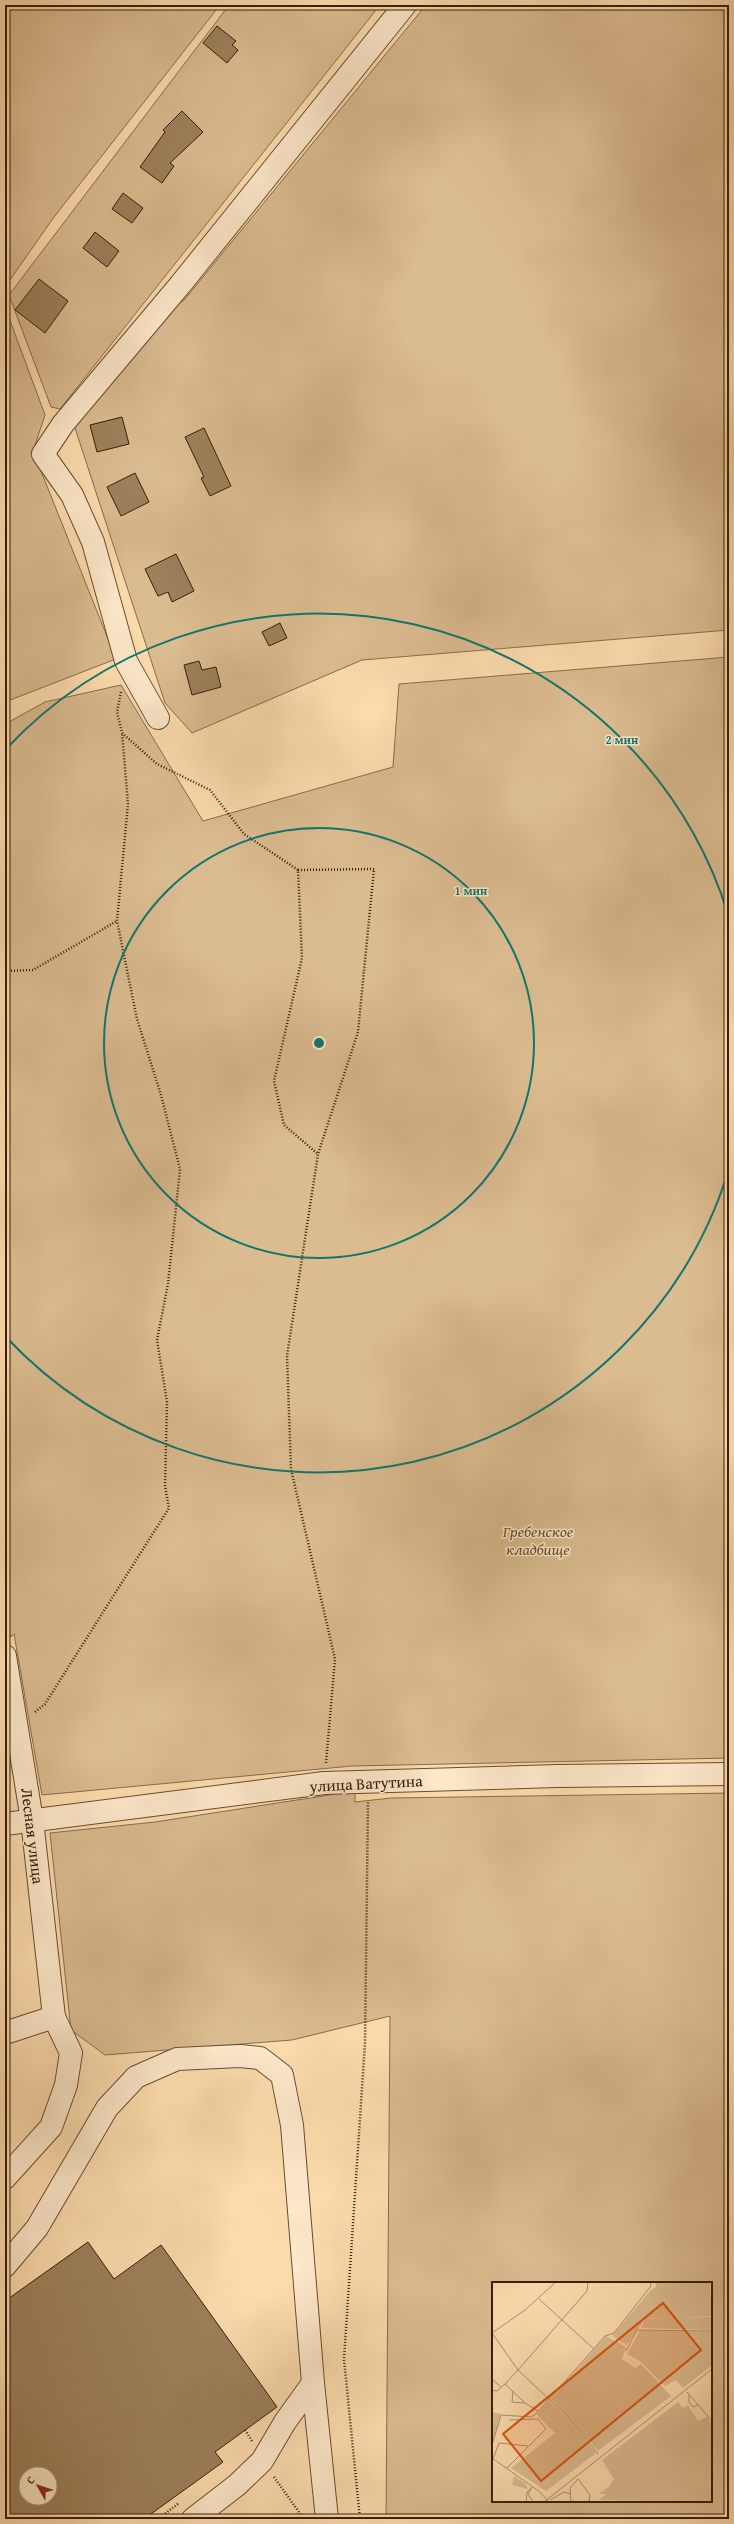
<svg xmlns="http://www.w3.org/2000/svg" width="734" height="2524" viewBox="0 0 734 2524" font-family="'Gentium Book Plus',serif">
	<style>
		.green { fill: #dbbb90; stroke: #896c4a; fill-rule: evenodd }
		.building { fill: #9d805c; stroke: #371e05; fill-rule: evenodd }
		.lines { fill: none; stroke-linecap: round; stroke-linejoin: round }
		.minor-casing { stroke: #684d2f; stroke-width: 24 }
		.path { stroke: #371e05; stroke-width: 2.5; stroke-dasharray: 1 2; stroke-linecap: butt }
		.minor { stroke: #fde8ca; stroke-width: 22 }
		.ring { fill: none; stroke: #0f766e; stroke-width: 2 }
		.labels { text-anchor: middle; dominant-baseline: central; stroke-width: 3; stroke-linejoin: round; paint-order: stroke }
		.park-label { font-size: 16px; font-style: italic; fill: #684d2f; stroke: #fde8ca }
		.street-label { font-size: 16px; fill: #371e05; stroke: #fde8ca }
		.inset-road { fill: none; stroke: #ad8f6a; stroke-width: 1 }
		.view { fill: #d6530b; fill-opacity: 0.15; stroke: #d6530b; stroke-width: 2 }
		.inset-edge { fill: none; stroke: #371e05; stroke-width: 2 }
		.centre { fill: #0f766e; stroke: #fde8ca; stroke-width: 2 }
		.ring-label { font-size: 12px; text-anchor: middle; font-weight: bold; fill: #0f766e; stroke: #fde8ca; stroke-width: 3; stroke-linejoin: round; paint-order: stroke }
	</style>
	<rect width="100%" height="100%" fill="#fcdbad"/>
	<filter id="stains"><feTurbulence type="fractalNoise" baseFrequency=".005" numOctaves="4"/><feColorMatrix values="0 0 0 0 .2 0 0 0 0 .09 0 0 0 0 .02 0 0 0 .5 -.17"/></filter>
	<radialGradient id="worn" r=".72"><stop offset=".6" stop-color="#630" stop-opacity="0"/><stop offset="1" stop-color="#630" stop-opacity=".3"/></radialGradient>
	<g class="green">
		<polygon points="5,5 220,5 54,217 5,287"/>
		<polygon points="229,5 380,5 60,409 51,407 9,295"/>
		<polygon points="426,5 729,5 729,630 362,660 192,733 165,703 74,425 153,325 185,299"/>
		<polygon points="5,307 45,415 33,451 116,659 5,702"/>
		<polygon points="729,657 729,1758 352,1766 42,1795 14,1634 11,1637 7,1629 5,1617 5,724 45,702 121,685 203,821 393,767 399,684"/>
		<path d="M 355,1791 L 355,1802 L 391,1798 L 729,1793 L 729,2519 L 386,2519 L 390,2016 L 292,2040 L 105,2055 L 71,2030 L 50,1833 L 155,1822 ZM 493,2283 L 711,2283 L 711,2501 L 493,2501 Z"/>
	</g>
	<g class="building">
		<polygon points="217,26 236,41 232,45 238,50 227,63 203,43"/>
		<polygon points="182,111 203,132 170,163 174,166 162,183 140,167 165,132 163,130"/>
		<polygon points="123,193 143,208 132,223 112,209"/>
		<polygon points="95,232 119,251 107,267 83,248"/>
		<polygon points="39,279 68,301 45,333 15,310"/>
		<polygon points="122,417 129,444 97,452 90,425"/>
		<polygon points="204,428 231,486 210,496 201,478 204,477 185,437"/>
		<polygon points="135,473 149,502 121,516 107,487"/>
		<polygon points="176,554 194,591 172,602 168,592 158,596 145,569"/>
		<polygon points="280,623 287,638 269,646 262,632"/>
		<polygon points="199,661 202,670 216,667 221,687 192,695 184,665"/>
		<path d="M 88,2242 L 114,2279 L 161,2245 L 277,2407 L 215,2452 L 223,2462 L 144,2519 L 5,2519 L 5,2301 ZM 26,2474 L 50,2474 L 50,2498 L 26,2498 Z"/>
	</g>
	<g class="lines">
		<defs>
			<g id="minor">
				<polyline points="158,718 126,661 93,542 72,495 43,454 63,424 180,285 405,5"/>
				<polyline points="5,1656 32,1820 54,2017 71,2053 66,2085 51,2127 5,2178"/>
				<polyline points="5,1824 324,1783 557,1776 729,1774"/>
				<polyline points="5,2033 54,2017"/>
				<polyline points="5,2266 37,2228 107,2108 136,2077 177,2059 240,2056 260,2058 282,2075 292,2125 313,2383 327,2519"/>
				<polyline points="193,2519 237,2485 262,2461 285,2422 313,2383"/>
			</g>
		</defs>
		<use href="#minor" class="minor-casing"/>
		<g class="path">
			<polyline points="121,692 117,712 122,733 157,764 210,790 244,834 298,870 302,958 274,1081 284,1125 318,1154 287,1356 291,1469 335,1659 326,1763"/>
			<polyline points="298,870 374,869 358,1032 318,1154"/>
			<polyline points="5,971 33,970 117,921"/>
			<polyline points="35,1712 45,1704 169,1508 165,1486 167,1402 157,1340 168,1284 180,1169 161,1095 137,1019 117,921 128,804 122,733"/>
			<polyline points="245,2430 252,2441"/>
			<polyline points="274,2477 304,2519"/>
			<polyline points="158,2519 179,2503"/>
			<polyline points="360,2519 344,2359 365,2043 368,1801"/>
		</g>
		<use href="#minor" class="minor"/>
	</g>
	<g class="ring">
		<circle cx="319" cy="1043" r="215"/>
		<path d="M728 1172A429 429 0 0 1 5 1336M5 750A429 429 0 0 1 728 914"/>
	</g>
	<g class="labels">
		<g class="park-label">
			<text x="538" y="1531">Гребенское<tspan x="538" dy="18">кладбище</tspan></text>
		</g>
		<g class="street-label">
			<text transform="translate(366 1783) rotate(-3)">улица Ватутина</text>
			<text transform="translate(33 1836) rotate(83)">Лесная улица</text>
		</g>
	</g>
	<g transform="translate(492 2282)">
		<rect width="220" height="220" fill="#fcdbad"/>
		<path d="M 163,0 L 218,0 L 220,34 L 191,36 L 220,35 L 220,48 L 149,46 L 153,37 L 177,36 L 160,36 L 153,37 L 135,63 L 120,54 L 159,8 L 164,5 ZM 148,48 L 220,50 L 220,83 L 191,106 L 184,98 L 173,104 L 148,79 L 135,72 ZM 114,54 L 134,65 L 130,77 L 143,86 L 149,82 L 179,114 L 106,169 L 59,117 ZM 57,119 L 76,137 L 104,171 L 54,209 L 19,186 L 63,151 L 46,134 L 46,131 ZM 186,120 L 191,126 L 196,123 L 206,139 L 215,135 L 220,142 L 220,220 L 106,218 L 115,212 L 106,212 L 117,205 L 122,197 L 110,178 ZM 0,130 L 9,132 L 0,164 ZM 22,194 L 34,202 L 36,207 L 20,203 Z" fill="#dbbb90"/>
		<path class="inset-road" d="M 47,17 L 102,67M 0,51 L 26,88 L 75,134 L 106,172M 0,51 L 33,28 L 64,0M 134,69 L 145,48 L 220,49M 0,97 L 9,105M 13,102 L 33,121 L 46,129M 0,108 L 5,109 L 13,102 L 26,88 L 95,9 L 96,0M 21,109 L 20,120 L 33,121M 195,110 L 220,139M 197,113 L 197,120 L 201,125 L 206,123M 0,163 L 9,133 L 39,135 L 44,132 L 113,54 L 122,51 L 159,4 L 158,0M 0,176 L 48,210 L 57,220M 1,177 L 7,161 L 36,164M 14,187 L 54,147 L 46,137 L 17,138M 40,205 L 36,212 L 41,220M 58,218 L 72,210 L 79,212M 34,220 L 35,210 L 39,206M 52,220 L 220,87M 79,220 L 78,206 L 86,197 L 98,213 L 97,220"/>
		<path class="view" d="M 171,21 L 209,68 L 49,199 L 11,152 Z"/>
		<rect width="220" height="220" class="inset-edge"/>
	</g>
	<circle cx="319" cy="1043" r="6" class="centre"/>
	<g class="ring-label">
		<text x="622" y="744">2 мин</text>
		<text x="471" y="895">1 мин</text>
	</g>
	<rect width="734" height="2524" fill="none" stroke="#fcdbad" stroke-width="20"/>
	<rect x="6" y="6" width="722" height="2512" fill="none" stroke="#371e05" stroke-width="2"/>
	<rect x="10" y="10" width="714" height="2504" fill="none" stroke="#371e05"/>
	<g transform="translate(38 2486) rotate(309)"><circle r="19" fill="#fde8ca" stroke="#ae977b"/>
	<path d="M0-3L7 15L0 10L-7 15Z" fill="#8f2418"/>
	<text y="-6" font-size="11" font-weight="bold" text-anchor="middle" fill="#371e05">С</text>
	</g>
	<rect width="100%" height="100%" filter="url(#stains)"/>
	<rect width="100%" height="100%" fill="url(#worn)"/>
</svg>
